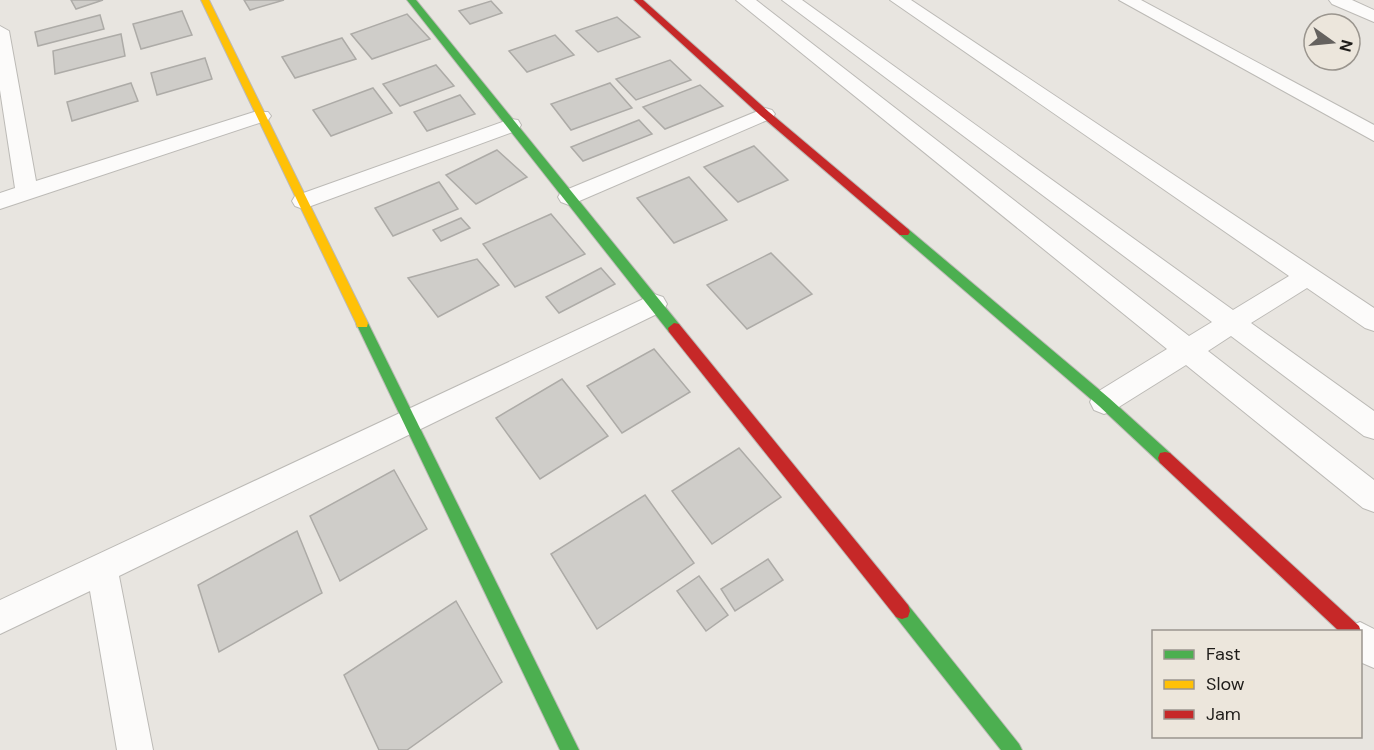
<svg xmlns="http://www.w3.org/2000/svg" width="1374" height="750" viewBox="0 0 1374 750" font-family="'DM Sans',sans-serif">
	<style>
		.building { fill: #cfcdc9; stroke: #adaba7; stroke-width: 1.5 }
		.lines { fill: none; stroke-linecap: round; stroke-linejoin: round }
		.street-casing { stroke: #bcbab6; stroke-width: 2 }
		.fast-casing { stroke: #bcbab6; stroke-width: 2 }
		.slow-casing { stroke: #bcbab6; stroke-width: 2 }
		.jam-casing { stroke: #bcbab6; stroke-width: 2 }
		.street { fill: #fcfbfa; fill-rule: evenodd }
		.fast { fill: #4caf50; fill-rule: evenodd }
		.slow { fill: #ffc107; fill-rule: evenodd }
		.jam { fill: #c62828; fill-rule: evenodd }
	</style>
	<rect width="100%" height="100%" fill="#e8e5e0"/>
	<g class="building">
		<polygon points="71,0 103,0 76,9"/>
		<polygon points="244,0 284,0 250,10"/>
		<polygon points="491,1 502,13 470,24 459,11"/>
		<polygon points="182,11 192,35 141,49 133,24"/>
		<polygon points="407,14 430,39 372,59 351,34"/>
		<polygon points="100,15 104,29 38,46 35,32"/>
		<polygon points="617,17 640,37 598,52 576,31"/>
		<polygon points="121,34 125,56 55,74 53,51"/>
		<polygon points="555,35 574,55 527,72 509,51"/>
		<polygon points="342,38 356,59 295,78 282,57"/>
		<polygon points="205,58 212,79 157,95 151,73"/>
		<polygon points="670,60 691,80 636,100 616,79"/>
		<polygon points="436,65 454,86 400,106 383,84"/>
		<polygon points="131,83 138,101 72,121 67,102"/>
		<polygon points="610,83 632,108 571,130 551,104"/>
		<polygon points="700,85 723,106 665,129 643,107"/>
		<polygon points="373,88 392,113 331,136 313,110"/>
		<polygon points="460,95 475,114 427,131 414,112"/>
		<polygon points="639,120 652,134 583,161 571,147"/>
		<polygon points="754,146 788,180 738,202 704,167"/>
		<polygon points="497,150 527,177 476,204 446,175"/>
		<polygon points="689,177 727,220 674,243 637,198"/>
		<polygon points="439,182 458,209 393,236 375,208"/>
		<polygon points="551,214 585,254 515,287 483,244"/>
		<polygon points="461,218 470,228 441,241 433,230"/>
		<polygon points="771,253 812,294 747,329 707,285"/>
		<polygon points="477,259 499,285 438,317 408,278"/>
		<polygon points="601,268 615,284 559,313 546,297"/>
		<polygon points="654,349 690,392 622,433 587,386"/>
		<polygon points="562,379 608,436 540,479 496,418"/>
		<polygon points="739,448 781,497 712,544 672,491"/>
		<polygon points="394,470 427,529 340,581 310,516"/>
		<polygon points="645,495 694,563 597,629 551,554"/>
		<polygon points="297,531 322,593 219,652 198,585"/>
		<polygon points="768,559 783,580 735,611 721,589"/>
		<polygon points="699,576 728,615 706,631 677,591"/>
		<polygon points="456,601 502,682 407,750 379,750 344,675"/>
	</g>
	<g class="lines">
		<defs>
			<g id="street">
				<polygon points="736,0 756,0 1189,336 1212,322 782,0 802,0 1233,310 1289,276 890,0 911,0 1374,308 1374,331 1365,328 1307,288 1251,323 1374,411 1374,439 1364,436 1231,336 1208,351 1374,480 1374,512 1363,508 1186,365 1114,410 1104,414 1094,410 1090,402 1094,394 1167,349"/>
				<polygon points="1119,0 1141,0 1374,125 1374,141"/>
				<polygon points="1329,0 1352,0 1374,10 1374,22 1332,4"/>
				<polygon points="0,26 9,31 36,181 254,112 268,112 271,116 268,120 0,209 0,193 15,188 0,90"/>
				<polygon points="765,108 772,110 775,114 772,118 577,202 569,205 561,202 558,197 561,192"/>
				<polygon points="511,119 518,120 521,125 518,130 311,206 303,209 295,206 292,201 295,196"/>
				<polygon points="654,294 663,297 667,304 663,311 119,576 153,750 117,750 90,591 0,634 0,600"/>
				<polygon points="1360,622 1374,629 1374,668 1360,662 1360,632 1346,632 1348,627"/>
			</g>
			<g id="fast">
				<polygon points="407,0 416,0 679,324 680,328 679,332 669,332"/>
				<polygon points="904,228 908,229 1109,398 1170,453 1172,458 1170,463 1165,464 1160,463 1099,406 900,235 898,232"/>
				<polygon points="362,318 368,323 579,750 560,750 356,323"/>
				<polygon points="902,603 908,605 1019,744 1022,750 1001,750 896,617 894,611 896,605"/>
			</g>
			<polygon id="slow" points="201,0 209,0 368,323 367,327 357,327 356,323"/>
			<g id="jam">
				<polygon points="634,0 643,0 769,112 908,229 910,232 908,235 900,235 761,116"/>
				<polygon points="674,323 679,324 908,605 910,611 908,617 902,619 896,617 669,332 668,328"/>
				<polygon points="1165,452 1170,453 1359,626 1361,632 1360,634 1360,632 1340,632 1160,463 1158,458 1160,453"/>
			</g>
		</defs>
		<use href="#street" class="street-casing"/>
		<use href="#fast" class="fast-casing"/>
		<use href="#slow" class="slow-casing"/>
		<use href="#jam" class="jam-casing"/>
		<use href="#street" class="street"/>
		<use href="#fast" class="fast"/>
		<use href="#slow" class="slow"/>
		<use href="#jam" class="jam"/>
	</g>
	<rect x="1152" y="630" width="210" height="108" fill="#ece6dc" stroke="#9a958e" stroke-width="1.5"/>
	<rect x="1164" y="650" width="30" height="9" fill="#4caf50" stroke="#9a958e" stroke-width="1.5"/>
	<text x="1206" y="660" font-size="18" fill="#1e1c19">Fast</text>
	<rect x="1164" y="680" width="30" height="9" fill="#ffc107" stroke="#9a958e" stroke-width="1.5"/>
	<text x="1206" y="690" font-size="18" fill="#1e1c19">Slow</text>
	<rect x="1164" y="710" width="30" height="9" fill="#c62828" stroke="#9a958e" stroke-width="1.5"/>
	<text x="1206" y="720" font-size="18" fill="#1e1c19">Jam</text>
	<g transform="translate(1332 42) rotate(105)"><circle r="28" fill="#ece6dc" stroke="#9a958e" stroke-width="1.5"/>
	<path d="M0-4.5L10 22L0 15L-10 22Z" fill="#65625f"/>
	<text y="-9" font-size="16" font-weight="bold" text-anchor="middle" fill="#1e1c19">N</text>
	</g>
</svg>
